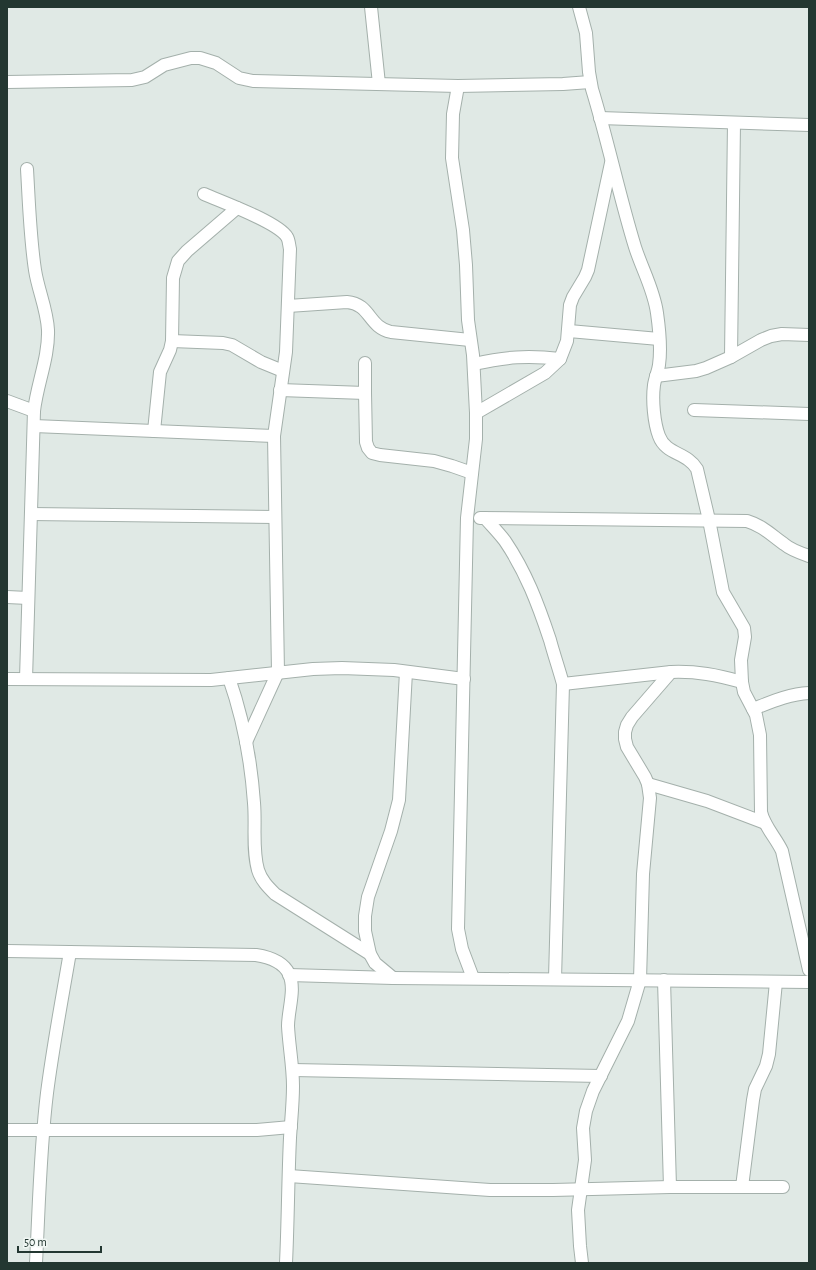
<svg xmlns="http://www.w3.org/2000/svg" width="816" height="1270" viewBox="0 0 816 1270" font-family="'Alegreya Sans',sans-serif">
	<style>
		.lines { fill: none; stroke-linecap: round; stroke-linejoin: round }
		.street-casing { stroke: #a4b0ab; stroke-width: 14 }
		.street { stroke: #fff; stroke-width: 12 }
	</style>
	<rect width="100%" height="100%" fill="#e0e9e5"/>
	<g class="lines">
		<defs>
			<g id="street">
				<polyline points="371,7 379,84"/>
				<path d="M 579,7 L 586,33 L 589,72 L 592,89 C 608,141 619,195 635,247 C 642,269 654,290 657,313 C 659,327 661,351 659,365 C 658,372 655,378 654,385 C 652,400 654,423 659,436 C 666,455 687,452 697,469 L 709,520 L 723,592 L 744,628 L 745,637 L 741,660 L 742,682 L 744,692 L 756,715 L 760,735 L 761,812 C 764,826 776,838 782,851 L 809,970"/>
				<polyline points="7,82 132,80 145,77 164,65 191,58 200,58 216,63 239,78 253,81 458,86 563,84 590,82"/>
				<polyline points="458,86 453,114 452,158 463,230 466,265 468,320 473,355 476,413 476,439 467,518 458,929 462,949 473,978"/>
				<polyline points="600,118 809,125"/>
				<path d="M 204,194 C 222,202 278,222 287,237 C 289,240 289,245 290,249 L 286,352 L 274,436 L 278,672 L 246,742"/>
				<path d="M 288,306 L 347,302 C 371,304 368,327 391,332 L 470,340"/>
				<polyline points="569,331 659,339"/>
				<polyline points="172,341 223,343 232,345 261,362 283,371"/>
				<polyline points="731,357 734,123"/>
				<polyline points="365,363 365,393 366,442 368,448 372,453 380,455 434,461 452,466 472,473"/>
				<path d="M 474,364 C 506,357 527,355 560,359"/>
				<polyline points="656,376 696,371 706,368 731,357 761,340 771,336 782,334 809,335"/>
				<polyline points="280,390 365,393"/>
				<polyline points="7,401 34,411"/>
				<polyline points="694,410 809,414"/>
				<polyline points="476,413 545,373 560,359 567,341 570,305 573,297 585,277 588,270 611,163"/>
				<polyline points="34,426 274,436"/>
				<polyline points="154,431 160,372 170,350 172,341 173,278 178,261 187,251 237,208"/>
				<polyline points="31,514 275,517"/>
				<path d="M 480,518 L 747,521 C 763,526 770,534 784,544 C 791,550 800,553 809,556"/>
				<path d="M 485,518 C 492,526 499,533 505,541 C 526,572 538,604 550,640 C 554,655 559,669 563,684 L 555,979"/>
				<polyline points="7,597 28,598"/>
				<path d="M 229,678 C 243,718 251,760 254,803 C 256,825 252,849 258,870 C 261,880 268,887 275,894 L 370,954"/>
				<polyline points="7,679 211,680 313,669 342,668 394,670 464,679"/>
				<path d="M 26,679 L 34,411 C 37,384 49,357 48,330 C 47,309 38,290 35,270 C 30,237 29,203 27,169"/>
				<path d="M 563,684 L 671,672 C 697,671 717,675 742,682"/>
				<path d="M 753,709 C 771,702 789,694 809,693"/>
				<polyline points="648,784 707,801 765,823"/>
				<path d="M 7,951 L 256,955 C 269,957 283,961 289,974 C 296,989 288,1010 288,1026 C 289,1046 293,1066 293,1086 C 293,1104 291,1121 290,1138 C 288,1180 288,1221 286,1263"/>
				<polyline points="289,975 393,978 809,982"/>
				<polyline points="393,978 375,963 370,954 365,931 365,916 368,897 391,831 399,800 406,672"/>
				<polyline points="664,980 670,1187"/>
				<polyline points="293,1070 601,1076"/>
				<polyline points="7,1130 257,1130 291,1127"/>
				<polyline points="289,1176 490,1190 553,1190 670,1187 783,1187"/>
				<polyline points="742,1187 753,1100 755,1089 766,1066 769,1054 776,982"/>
				<path d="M 36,1263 C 39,1206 40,1150 47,1093 C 53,1046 62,999 70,952"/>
				<polyline points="582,1263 580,1246 578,1210 585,1160 583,1128 586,1111 593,1091 628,1021 640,980 643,874 650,798 648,784 645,777 627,747 625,739 625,732 627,725 632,717 671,672"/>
			</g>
		</defs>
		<use href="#street" class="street-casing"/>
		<use href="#street" class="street"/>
	</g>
	<rect width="816" height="1270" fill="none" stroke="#233731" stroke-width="16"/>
	<path d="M18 1246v6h83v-6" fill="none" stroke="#233731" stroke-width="2"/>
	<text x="24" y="1246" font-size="12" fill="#233731" stroke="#f0f6f3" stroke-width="3" paint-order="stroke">50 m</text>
</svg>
